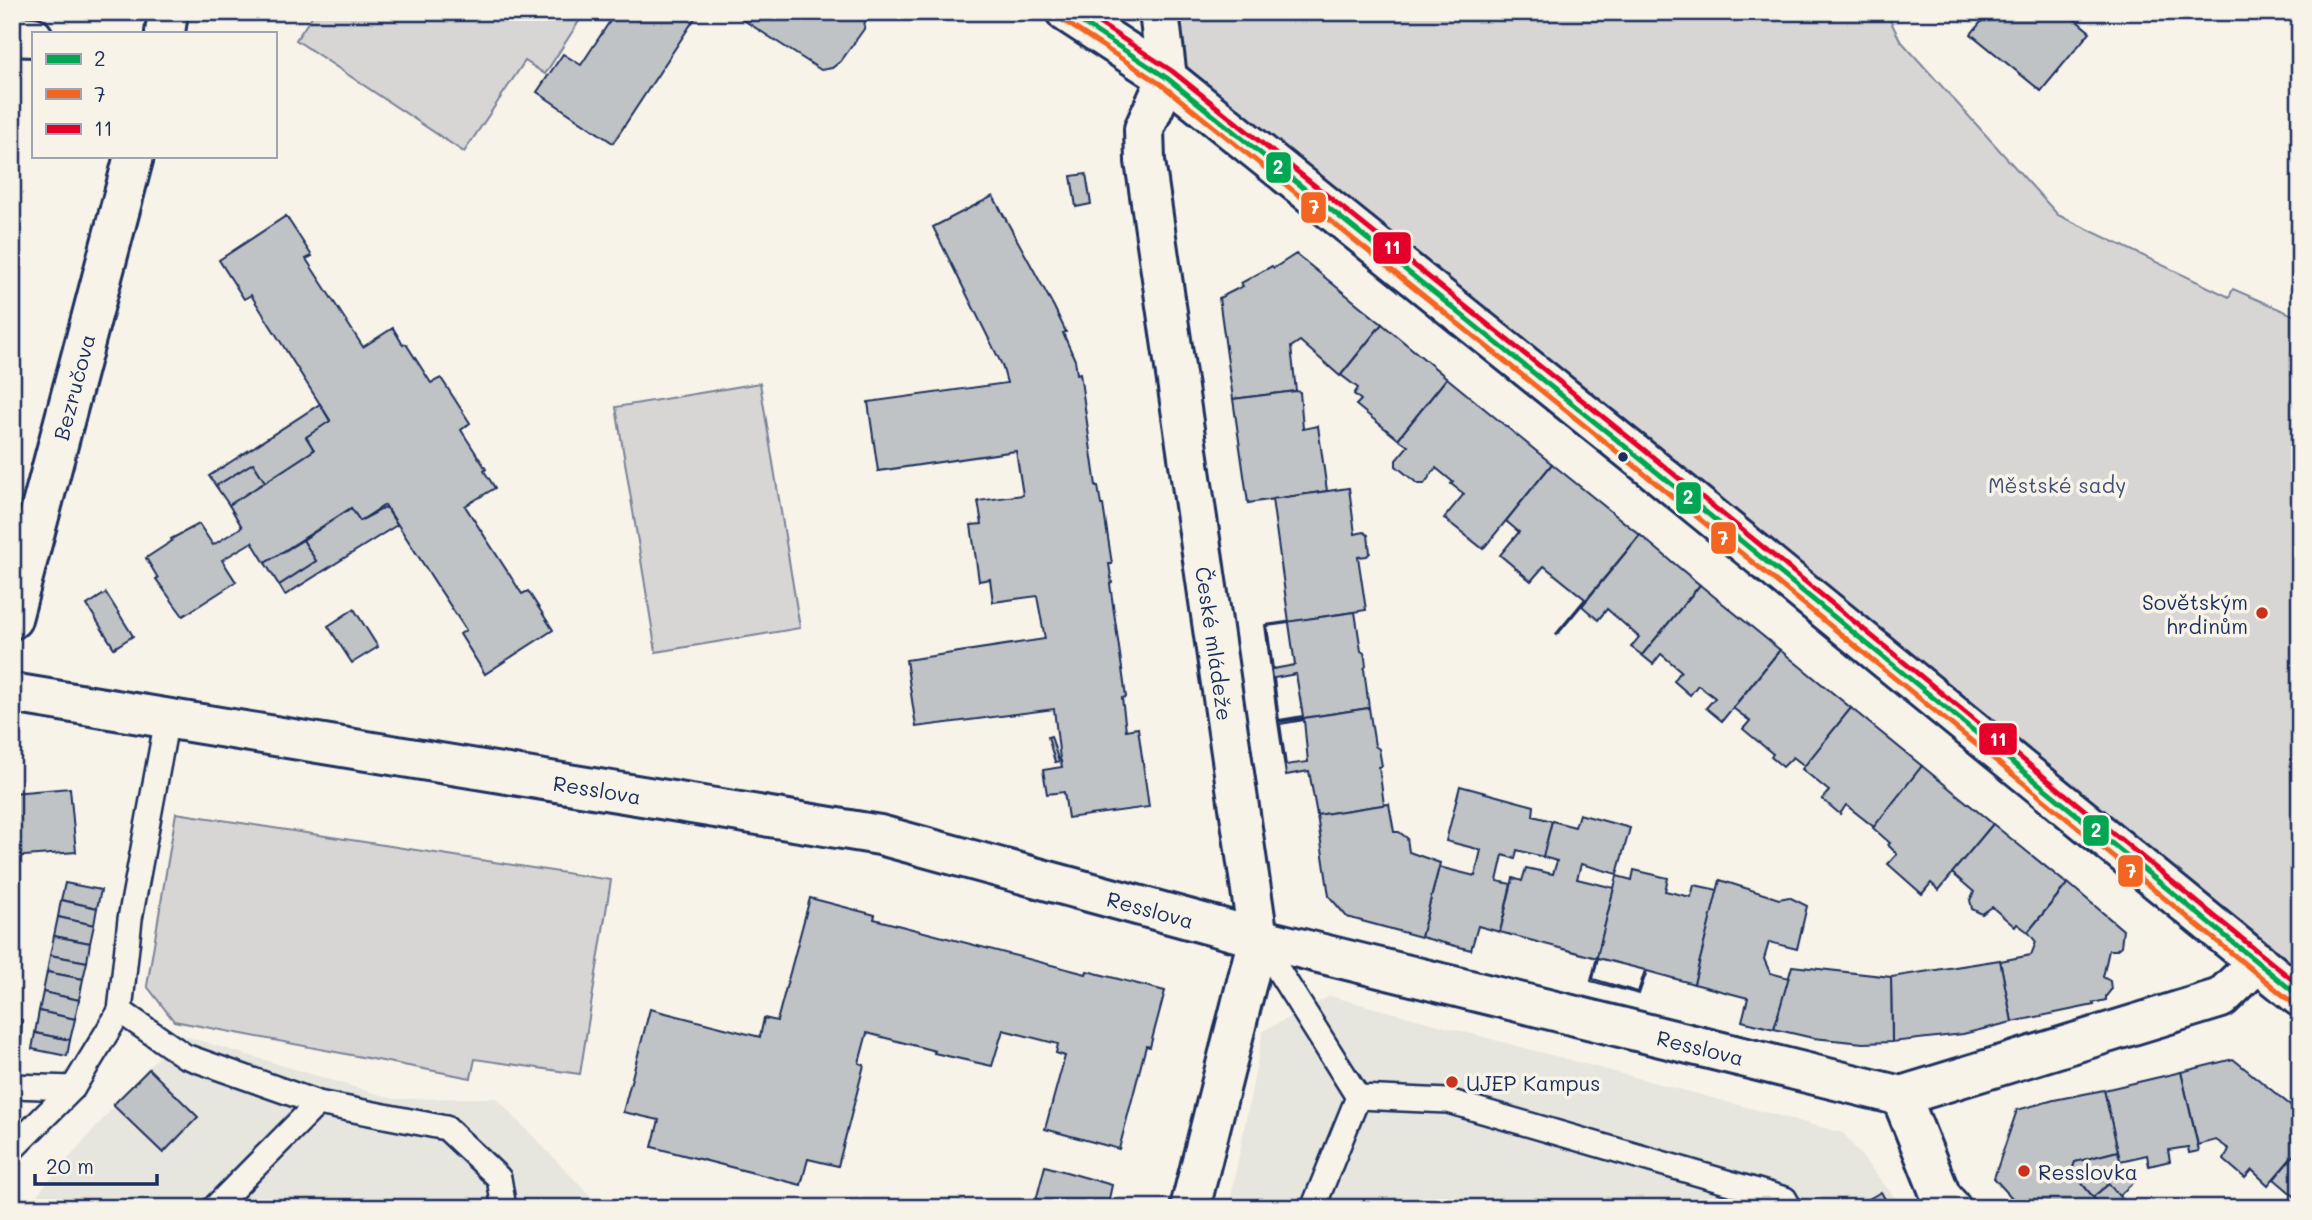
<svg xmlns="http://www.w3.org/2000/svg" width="2312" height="1220" viewBox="0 0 2312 1220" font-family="Mali,sans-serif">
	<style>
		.built { fill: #e6e5de }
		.green { fill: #d7d6d4; stroke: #798299; stroke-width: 2 }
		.building { fill: #c0c3c5; stroke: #1b2f5e; stroke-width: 2; fill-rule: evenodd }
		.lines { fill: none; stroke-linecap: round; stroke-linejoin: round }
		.service-casing { stroke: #1b2f5e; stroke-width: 28 }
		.minor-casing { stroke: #1b2f5e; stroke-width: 44 }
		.tertiary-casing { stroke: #1b2f5e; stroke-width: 44 }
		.service { stroke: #f7f3e8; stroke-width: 23 }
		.minor { stroke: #f7f3e8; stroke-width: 38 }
		.tertiary { stroke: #f7f3e8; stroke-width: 38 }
		.bus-1-casing { stroke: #f7f3e8; stroke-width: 10 }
		.bus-2-casing { stroke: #f7f3e8; stroke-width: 10 }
		.bus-3-casing { stroke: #f7f3e8; stroke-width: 10 }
		.bus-1 { stroke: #00a651; stroke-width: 5 }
		.bus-2 { stroke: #f26522; stroke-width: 5 }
		.bus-3 { stroke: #e4002b; stroke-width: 5 }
		.bus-dot { fill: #1b2f5e; stroke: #f7f3e8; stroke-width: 2.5 }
		.poi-dot { fill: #c8321e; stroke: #f7f3e8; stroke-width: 2.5 }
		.labels { text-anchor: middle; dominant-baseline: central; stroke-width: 7; stroke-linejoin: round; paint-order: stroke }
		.street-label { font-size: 21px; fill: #1b2f5e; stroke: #f7f3e8 }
		.park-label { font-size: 21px; fill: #415076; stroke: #f7f3e8 }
		.poi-label { font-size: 21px; fill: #1b2f5e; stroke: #f7f3e8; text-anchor: start }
		.line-badge { stroke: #f7f3e8; stroke-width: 2.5 }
		.badge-label { font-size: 19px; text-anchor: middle; font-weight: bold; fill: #fff }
	</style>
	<rect width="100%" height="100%" fill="#f7f3e8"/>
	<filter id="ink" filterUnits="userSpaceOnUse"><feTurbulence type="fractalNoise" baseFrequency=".0143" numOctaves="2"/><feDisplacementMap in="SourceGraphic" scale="14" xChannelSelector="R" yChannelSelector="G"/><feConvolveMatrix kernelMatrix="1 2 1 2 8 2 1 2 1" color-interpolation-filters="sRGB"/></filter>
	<g filter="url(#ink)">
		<g class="built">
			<polygon points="1330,996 1843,1133 1903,1208 1229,1208 1263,1031"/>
			<polygon points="178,1034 394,1099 496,1098 602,1208 25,1208"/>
		</g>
		<g class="green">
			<polygon points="315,12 585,12 545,74 525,61 464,152 296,40"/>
			<polygon points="1159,12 1886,12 1900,40 2058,215 2229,297 2233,289 2300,318 2300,997 1167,78"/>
			<polygon points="760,383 800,628 656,652 616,407"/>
			<polygon points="176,813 611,880 580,1074 475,1059 471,1078 174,1021 147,986"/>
		</g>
		<g class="building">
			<polygon points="616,12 699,12 613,143 537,92 563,54 581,65"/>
			<polygon points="731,12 863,12 865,19 864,29 841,61 832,68 821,70"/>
			<polygon points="1989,12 2066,12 2090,32 2041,91 1971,34"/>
			<polygon points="1086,174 1091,204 1076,207 1071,176"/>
			<polygon points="993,196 1054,307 1066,332 1063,333 1075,360 1077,374 1080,373 1096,486 1098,486 1101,505 1103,505 1112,564 1109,564 1112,583 1110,584 1126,697 1122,698 1126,730 1138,728 1149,807 1068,818 1064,792 1047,794 1043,770 1062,767 1061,761 1055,762 1048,737 1051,736 1058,759 1060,759 1054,709 916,727 906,660 1045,639 1037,596 993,602 990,579 979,581 971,525 982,524 978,501 1023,495 1016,451 878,471 868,402 1007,383 1002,365 933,227"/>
			<polygon points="286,216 312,256 306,259 363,347 393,328 403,345 406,344 431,383 441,378 470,423 461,430 486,469 484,471 495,488 465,506 522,594 528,591 553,630 485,674 460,634 466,630 385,505 360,521 351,508 265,563 252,542 222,560 236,582 183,616 156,579 158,578 146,558 172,541 171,539 199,524 213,545 242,527 229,505 314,450 306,437 330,420 251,295 244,299 219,260"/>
			<polygon points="1296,254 1382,324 1340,376 1300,341 1291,347 1296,391 1233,399 1219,298 1243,286 1241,283 1272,266 1274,268"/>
			<polygon points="1382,324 1447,378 1398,439 1356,405 1361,400 1354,394 1358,388 1341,375"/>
			<polygon points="1447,378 1552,464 1483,549 1444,518 1464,494 1451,484 1453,482 1436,468 1424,484 1418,484 1396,466 1396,460 1408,446 1398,439"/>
			<polygon points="1296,391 1300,392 1303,429 1318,426 1327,491 1248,503 1233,399"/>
			<polygon points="320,404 330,421 306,437 314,450 265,482 253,463 216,486 209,476"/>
			<polygon points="253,463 265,482 229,505 216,486"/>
			<polygon points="1552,464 1640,535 1557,635 1556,634 1585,599 1544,566 1531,581 1500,555 1519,532 1506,521"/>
			<polygon points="1349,488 1355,534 1364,532 1368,535 1370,553 1367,556 1358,557 1366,610 1289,622 1272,499"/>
			<polygon points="386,507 397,525 285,595 279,585 316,561 303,540 351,508 360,521"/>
			<polygon points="1640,535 1700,585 1642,655 1631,647 1639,637 1607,609 1598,620 1582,606"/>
			<polygon points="303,540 316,561 279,585 265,563"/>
			<polygon points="1700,585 1780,650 1722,721 1706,708 1715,698 1698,685 1690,695 1674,681 1681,671 1661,654 1653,664 1642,655"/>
			<polygon points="106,593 133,636 114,648 87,605"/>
			<polygon points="354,609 378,647 352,663 328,626"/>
			<path d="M 1355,612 L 1361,651 L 1364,653 L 1365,658 L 1366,666 L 1364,669 L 1369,708 L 1278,722 L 1265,625 ZM 1289,623 L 1295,665 L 1273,669 L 1267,626 ZM 1296,674 L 1303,716 L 1279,720 L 1274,678 Z"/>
			<polygon points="1780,650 1851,708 1805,766 1793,757 1783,767 1771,757 1773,754 1743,729 1750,721 1733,708"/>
			<path d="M 1369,708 L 1375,746 L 1379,749 L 1382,766 L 1379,767 L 1384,805 L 1317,815 L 1309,771 L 1286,775 L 1278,722 ZM 1304,720 L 1308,762 L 1286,765 L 1280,724 Z"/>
			<polygon points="1851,708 1922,766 1874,827 1846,805 1840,814 1822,799 1829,791 1802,769"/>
			<polygon points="1922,766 1993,824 1939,890 1931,883 1922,894 1888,864 1897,854 1888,845 1890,843 1873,828"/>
			<polygon points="1460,786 1534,806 1533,816 1552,821 1543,857 1517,850 1515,859 1503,855 1497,881 1511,884 1500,932 1478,926 1471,950 1421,937 1439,867 1475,876 1481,850 1446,841"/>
			<polygon points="70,788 76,852 12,857 12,793"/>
			<polygon points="1389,804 1394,832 1399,832 1407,838 1409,852 1440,863 1421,937 1347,917 1329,896 1317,815"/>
			<polygon points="1579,814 1630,828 1617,874 1581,864 1577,879 1614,888 1597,958 1500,932 1513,878 1522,881 1526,868 1553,874 1557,861 1543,857 1552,821 1575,827"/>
			<polygon points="1993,824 2067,884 2028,932 2017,924 2015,927 1992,907 1982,914 1972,909 1970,900 1974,892 1952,873"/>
			<path d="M 1634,870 L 1668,878 L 1665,891 L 1691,897 L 1694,885 L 1718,890 L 1694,984 L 1647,971 L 1639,994 L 1591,981 L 1617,876 L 1632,880 ZM 1598,958 L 1645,970 L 1638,992 L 1593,979 Z"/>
			<polygon points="1720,880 1779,899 1789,897 1807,906 1797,949 1769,942 1764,959 1770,973 1789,978 1774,1029 1742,1021 1748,998 1694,984"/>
			<polygon points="65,883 101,890 97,908 61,900"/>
			<polygon points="2068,883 2123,930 2121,946 2116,950 2109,950 2103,977 2110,981 2111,990 2106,996 2106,1000 2093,1003 2094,1005 2012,1022 2000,961 2031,955 2036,942 2028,932"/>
			<polygon points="810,898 875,915 874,919 1086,974 1087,971 1165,991 1150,1047 1146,1046 1119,1149 1045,1129 1065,1056 1056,1053 1058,1044 1003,1030 992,1066 934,1053 935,1051 867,1033 859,1063 864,1065 838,1166 808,1159 801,1185 652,1147 659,1120 623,1112 650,1009 760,1037 764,1018 777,1021"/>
			<polygon points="61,900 97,908 94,925 58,917"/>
			<polygon points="58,917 94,925 90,943 54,936"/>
			<polygon points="54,936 90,943 87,962 50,955"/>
			<polygon points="50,955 87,962 83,979 47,972"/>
			<polygon points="2000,960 2012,1022 1963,1034 1892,1042 1891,977"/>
			<polygon points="1792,966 1891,977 1892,1042 1863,1043 1813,1038 1774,1029"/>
			<polygon points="47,972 83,979 79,1000 43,992"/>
			<polygon points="43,992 79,1000 75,1019 39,1011"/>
			<polygon points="39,1011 75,1019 70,1040 35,1033"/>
			<polygon points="12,1019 22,1020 20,1070 12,1070"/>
			<polygon points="35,1033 70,1040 67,1056 32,1049"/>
			<polygon points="2233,1059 2300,1113 2300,1148 2268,1185 2252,1170 2245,1178 2224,1160 2229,1149 2216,1140 2198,1145 2181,1072"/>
			<polygon points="149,1069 198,1117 163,1153 113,1105"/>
			<polygon points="2181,1072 2199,1151 2189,1153 2188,1147 2168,1150 2170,1161 2149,1166 2147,1155 2120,1161 2104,1090"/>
			<polygon points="2104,1090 2118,1151 2075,1162 2072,1171 2099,1204 2095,1208 2021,1208 1994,1178 2017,1110 2054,1100"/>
			<polygon points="2300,1148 2300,1201 2274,1179"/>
			<polygon points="2118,1151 2121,1166 2137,1179 2119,1196 2109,1184 2093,1197 2072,1171 2075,1162"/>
			<polygon points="1045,1166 1112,1185 1107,1208 1034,1208"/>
			<polygon points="2109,1184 2129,1208 2095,1208 2099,1204 2093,1197"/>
			<polygon points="1881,1192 1890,1208 1853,1208"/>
		</g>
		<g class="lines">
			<defs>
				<g id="service">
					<polyline points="1258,938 1358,1097 1313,1208"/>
					<polyline points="120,1011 185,1056 318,1103 446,1128 499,1178 504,1208"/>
					<polyline points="12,1086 73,1088"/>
					<polyline points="1358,1097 1448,1101 1785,1199 1790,1208"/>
					<polyline points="12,1149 73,1088 120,1011 130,919 167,719"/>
					<polyline points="214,1208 318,1103"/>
				</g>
				<g id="minor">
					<path id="s1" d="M 1159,12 L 1167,78 L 1144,129 L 1145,161 L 1258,938 L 1190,1208"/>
					<polyline points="165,33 168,12"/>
					<polyline points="12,36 33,37"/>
					<path id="s2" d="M 12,619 L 134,156"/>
					<path id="s3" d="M 12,693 L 880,835 L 1258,938 L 1901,1096 L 2221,998 L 2258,962"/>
					<polyline points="1901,1096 1941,1196 1951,1208"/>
				</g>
				<polyline id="tertiary" points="1066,12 1167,78 1637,456 2300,997"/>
			</defs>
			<use href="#service" class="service-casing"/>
			<use href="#minor" class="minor-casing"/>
			<use href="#tertiary" class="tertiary-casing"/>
			<use href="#service" class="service"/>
			<use href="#minor" class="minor"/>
			<use href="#tertiary" class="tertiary"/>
			<defs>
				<polyline id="bus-1" points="1066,12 1167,78 1637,456 2300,997"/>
				<polyline id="bus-2" points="1061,19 1162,85 1631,463 2294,1004"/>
				<polyline id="bus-3" points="1082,12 1172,71 1643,449 2300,986"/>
			</defs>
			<use href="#bus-1" class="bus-1-casing"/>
			<use href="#bus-2" class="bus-2-casing"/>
			<use href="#bus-3" class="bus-3-casing"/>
			<use href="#bus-1" class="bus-1"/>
			<use href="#bus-2" class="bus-2"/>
			<use href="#bus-3" class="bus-3"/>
		</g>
	</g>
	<circle class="bus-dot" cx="1623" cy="457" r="6"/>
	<g class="poi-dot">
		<circle cx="2262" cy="613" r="7"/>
		<circle cx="1452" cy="1082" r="7"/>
		<circle cx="2024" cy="1171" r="7"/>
	</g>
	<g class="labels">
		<g class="street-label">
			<text stroke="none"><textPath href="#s2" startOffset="240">Bezručova</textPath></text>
			<text stroke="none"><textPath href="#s1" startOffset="642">České mládeže</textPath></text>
			<text stroke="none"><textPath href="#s3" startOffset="593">Resslova</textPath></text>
			<text stroke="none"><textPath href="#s3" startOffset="1160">Resslova</textPath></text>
			<text stroke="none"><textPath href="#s3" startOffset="1727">Resslova</textPath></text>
		</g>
		<g class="park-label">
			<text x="2057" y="484">Městské sady</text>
		</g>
		<g class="poi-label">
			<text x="2248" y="601" text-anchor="end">Sovětským<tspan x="2248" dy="24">hrdinům</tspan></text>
			<text x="1466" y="1082">UJEP Kampus</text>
			<text x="2038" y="1171">Resslovka</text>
		</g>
	</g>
	<g class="line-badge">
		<rect x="1265" y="151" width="27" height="33" rx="7" fill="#00a651"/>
		<rect x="1300" y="191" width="27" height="33" rx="7" fill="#f26522"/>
		<rect x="1372" y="231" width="40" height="34" rx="7" fill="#e4002b"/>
		<rect x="1675" y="481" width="27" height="34" rx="7" fill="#00a651"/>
		<rect x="1710" y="521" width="27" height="34" rx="7" fill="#f26522"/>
		<rect x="1978" y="722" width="40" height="34" rx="7" fill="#e4002b"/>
		<rect x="2082" y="814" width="28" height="33" rx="7" fill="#00a651"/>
		<rect x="2117" y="854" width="27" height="34" rx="7" fill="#f26522"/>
	</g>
	<g class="badge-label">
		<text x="1278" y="174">2</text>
		<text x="1314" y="214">7</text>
		<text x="1392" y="254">11</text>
		<text x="1688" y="504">2</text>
		<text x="1723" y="545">7</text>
		<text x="1998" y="746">11</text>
		<text x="2096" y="837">2</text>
		<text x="2131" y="878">7</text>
	</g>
	<rect width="2312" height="1220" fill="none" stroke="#f7f3e8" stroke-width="42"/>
	<rect x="21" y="21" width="2270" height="1178" fill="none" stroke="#1b2f5e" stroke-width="2.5" filter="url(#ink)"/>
	<rect x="32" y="32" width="245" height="126" fill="#f7f3e8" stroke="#9fa5b1" stroke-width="2"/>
	<rect x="46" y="54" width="35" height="10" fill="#00a651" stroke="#9fa5b1" stroke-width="2"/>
	<text x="94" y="66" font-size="21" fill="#1b2f5e">2</text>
	<rect x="46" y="89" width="35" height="10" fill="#f26522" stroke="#9fa5b1" stroke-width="2"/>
	<text x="94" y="102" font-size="21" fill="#1b2f5e">7</text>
	<rect x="46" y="124" width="35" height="10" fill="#e4002b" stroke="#9fa5b1" stroke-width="2"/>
	<text x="94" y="136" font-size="21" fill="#1b2f5e">11</text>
	<path d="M35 1174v10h122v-10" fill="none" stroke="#1b2f5e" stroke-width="3.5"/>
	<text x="46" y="1174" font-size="21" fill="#1b2f5e" stroke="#f7f3e8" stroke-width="5" paint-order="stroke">20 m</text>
</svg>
